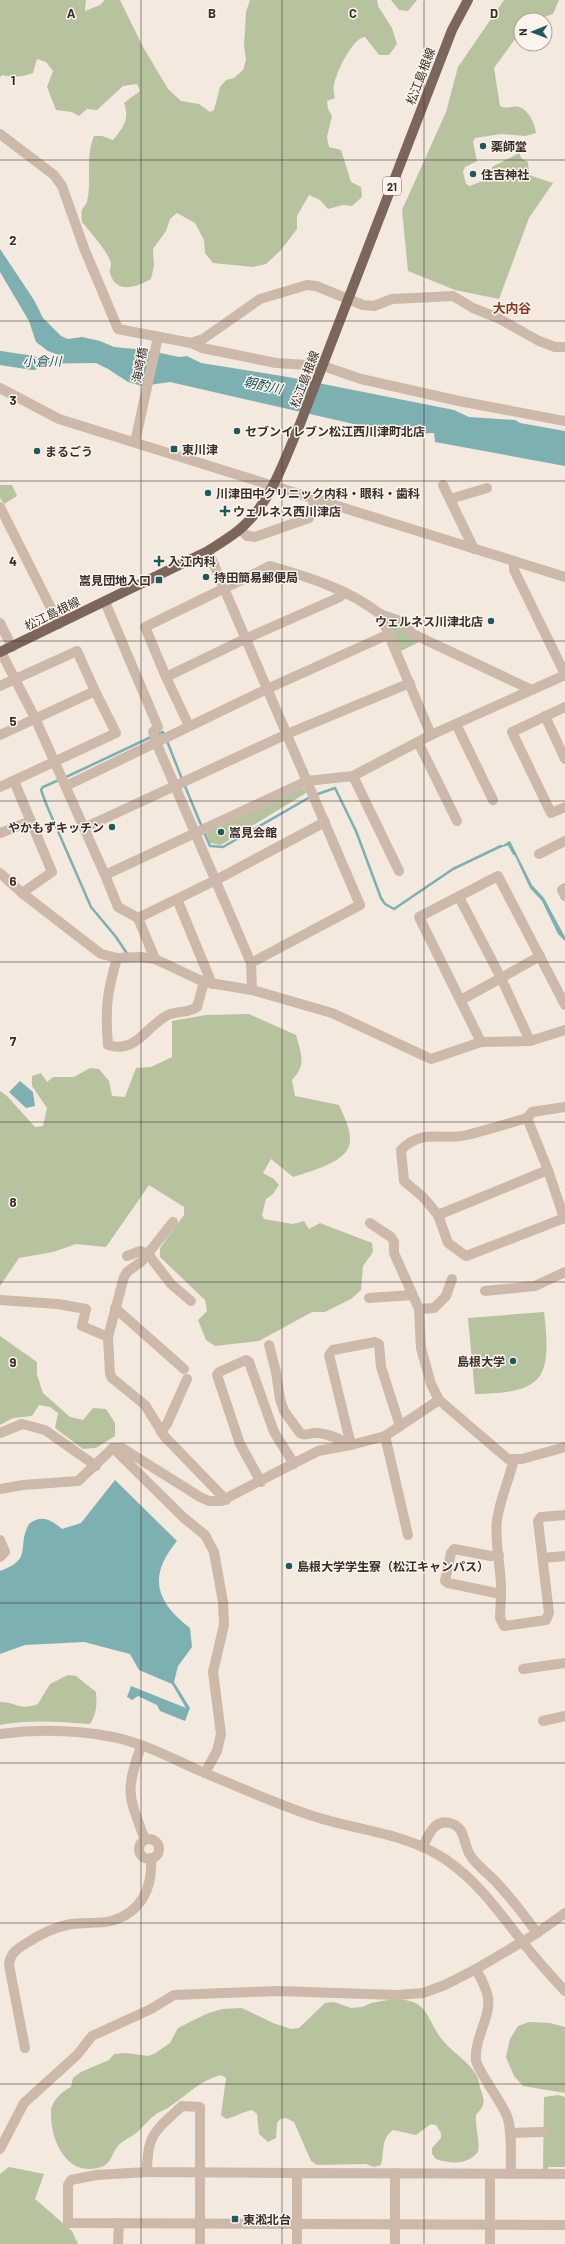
<svg xmlns="http://www.w3.org/2000/svg" width="565" height="2244" viewBox="0 0 565 2244" font-family="Barlow,'Noto Sans JP',sans-serif">
	<style>
		.green { fill: #b7c39e }
		.water { fill: #7db0b1 }
		.lines { fill: none; stroke-linecap: round; stroke-linejoin: round }
		.stream { stroke: #7db0b1; stroke-width: 2.5 }
		.river { stroke: #7db0b1; stroke-width: 14 }
		.minor { stroke: #ccb9aa; stroke-width: 10 }
		.major { stroke: #7c655b; stroke-width: 10 }
		.grid { fill: none; stroke: #392e2a; stroke-width: 1; stroke-opacity: 0.55 }
		.poi-dot { fill: #1e595c; stroke: #fbf3ec; stroke-width: 1.5 }
		.labels { text-anchor: middle; dominant-baseline: central; stroke-width: 3; stroke-linejoin: round; paint-order: stroke }
		.shield { fill: #fbf3ec; stroke: #736964; stroke-width: 1 }
		.shield-label { font-size: 11px; font-weight: bold; fill: #392e2a }
		.street-label { font-size: 12px; fill: #392e2a; stroke: #fbf3ec }
		.poi-label { font-size: 12px; font-weight: bold; fill: #392e2a; stroke: #fbf3ec; text-anchor: start }
		.neighbourhood-label { font-size: 13px; font-weight: bold; fill: #8a3921; stroke: #fbf3ec }
		.water-label { font-size: 13px; font-style: italic; fill: #1e595c; stroke: #fbf3ec }
		.grid-label { font-size: 13px; text-anchor: middle; font-weight: bold; fill: #392e2a; stroke: #fbf3ec; stroke-width: 3; stroke-linejoin: round; paint-order: stroke }
	</style>
	<rect width="100%" height="100%" fill="#f3e9df"/>
	<g class="green">
		<path d="M 0,0 L 86,0 L 85,11 L 100,5 L 105,0 L 120,0 L 142,45 L 168,89 L 181,101 L 199,104 L 210,112 L 214,110 L 220,87 L 226,80 L 234,78 L 243,70 L 246,60 L 244,46 L 246,12 L 250,0 L 377,0 L 378,6 L 392,28 L 397,44 L 389,55 L 379,55 L 365,37 C 352,38 336,73 334,85 C 333,89 334,94 335,98 L 327,101 L 328,109 L 332,116 L 327,137 L 329,147 L 341,150 L 351,182 L 361,187 L 362,197 L 352,206 L 343,205 L 328,209 L 320,200 L 309,195 L 297,216 L 297,229 L 281,250 L 266,264 L 253,267 L 213,263 L 205,253 L 204,240 L 195,223 L 177,213 L 170,219 L 166,231 L 153,249 L 154,266 L 151,279 C 137,287 116,295 110,273 C 109,270 111,267 111,264 C 109,252 89,231 82,222 C 82,219 81,214 82,210 C 83,207 86,205 87,202 C 92,180 85,158 94,136 L 102,136 L 113,140 C 123,128 130,119 124,103 L 140,91 L 137,84 L 123,86 L 97,110 L 87,109 L 79,116 L 72,112 L 56,110 L 47,87 L 53,71 L 46,62 L 37,59 L 33,73 C 22,77 14,78 2,75 L 0,77 Z"/>
		<polygon points="391,0 417,0 408,11 399,10"/>
		<path d="M 504,0 L 559,0 L 553,14 L 535,20 L 521,20 L 521,31 L 494,68 L 500,106 C 508,110 512,105 519,107 C 529,110 535,124 536,133 L 525,136 L 501,134 L 475,138 L 473,142 L 477,161 L 465,167 L 463,172 L 466,184 L 470,186 L 492,177 L 492,167 L 519,153 L 522,159 L 528,162 L 529,175 L 553,183 L 529,218 L 499,299 L 455,290 L 408,271 L 402,210 L 446,112 L 458,67 Z"/>
		<polygon points="0,485 12,485 17,496 4,504 0,498"/>
		<polygon points="391,620 421,641 401,651 388,622"/>
		<polygon points="298,788 305,789 306,793 221,845 210,843 206,832"/>
		<path d="M 249,1014 L 296,1035 C 301,1054 307,1064 292,1080 L 295,1096 L 339,1105 C 344,1117 353,1132 349,1146 C 344,1163 308,1172 293,1177 L 271,1159 L 263,1173 L 274,1179 L 279,1185 L 273,1194 L 266,1199 L 262,1215 L 264,1219 L 293,1224 L 304,1221 L 309,1229 L 320,1223 L 372,1243 L 373,1252 L 363,1266 L 361,1290 L 351,1299 L 325,1312 L 312,1312 L 259,1341 L 215,1346 L 206,1340 L 198,1320 L 207,1311 L 205,1300 L 160,1257 L 160,1248 L 184,1215 L 184,1207 L 149,1185 L 106,1247 L 76,1244 L 53,1252 L 19,1258 L 0,1286 L 0,1091 L 6,1095 L 35,1127 L 43,1126 L 47,1108 L 32,1086 L 32,1076 L 41,1073 L 47,1082 L 53,1077 L 74,1077 L 90,1068 L 99,1069 L 109,1081 L 112,1096 L 125,1097 L 136,1068 L 151,1067 L 172,1057 L 172,1021 L 206,1015 Z"/>
		<path d="M 544,1312 C 552,1379 544,1393 475,1394 L 468,1318 Z"/>
		<polygon points="0,1336 37,1362 37,1375 43,1393 70,1417 83,1420 93,1408 106,1409 115,1423 115,1436 96,1448 83,1449 55,1428 58,1413 50,1407 39,1405 32,1416 13,1418 0,1425"/>
		<path d="M 68,1675 L 76,1676 L 96,1692 C 97,1704 97,1713 90,1724 C 59,1722 31,1719 0,1725 L 0,1702 C 17,1702 18,1711 38,1704 L 50,1684 Z"/>
		<path d="M 393,1999 C 432,1999 425,2021 445,2043 C 455,2054 470,2063 477,2076 C 479,2080 479,2084 480,2088 C 485,2101 486,2104 476,2115 C 475,2128 480,2139 478,2152 C 467,2165 451,2164 436,2159 L 432,2154 L 432,2148 L 441,2138 L 441,2133 L 436,2125 L 431,2124 L 416,2135 L 393,2130 C 380,2140 385,2151 381,2165 L 374,2167 L 366,2164 L 317,2165 L 311,2161 L 294,2122 L 286,2118 L 280,2119 L 277,2123 L 276,2138 L 268,2142 L 259,2134 L 257,2114 L 252,2110 C 242,2112 235,2117 226,2119 L 221,2115 L 226,2078 L 221,2075 C 201,2080 188,2094 172,2105 C 167,2109 161,2111 156,2114 C 149,2119 143,2127 136,2133 C 131,2137 126,2139 121,2143 C 111,2151 113,2165 98,2168 C 66,2176 50,2139 51,2112 C 51,2102 62,2091 71,2087 L 73,2078 L 81,2072 L 109,2060 L 114,2054 L 126,2053 L 148,2056 L 154,2054 L 170,2043 L 178,2028 L 206,2014 L 222,2009 L 242,2008 L 273,2023 L 291,2029 L 299,2028 L 325,2003 L 334,2002 L 351,2008 L 362,2007 L 371,2003 Z"/>
		<polygon points="529,2022 550,2023 565,2027 565,2093 523,2086 514,2076 506,2057 510,2039 518,2026"/>
		<polygon points="558,2095 565,2097 565,2167 548,2167 548,2169 543,2169 544,2097"/>
		<polygon points="9,2167 44,2174 35,2199 72,2231 78,2244 0,2244 0,2174"/>
	</g>
	<g class="water">
		<path d="M 0,249 L 34,300 L 43,318 L 61,336 L 68,339 L 82,337 L 100,341 L 114,347 L 146,350 L 179,357 L 187,356 L 201,363 L 288,377 L 454,410 L 469,417 L 515,420 L 520,423 L 565,431 L 565,466 L 435,442 L 434,433 L 405,434 L 358,425 L 170,382 L 142,386 L 128,382 L 108,369 L 96,363 L 21,364 L 10,358 C 23,360 28,359 39,358 C 48,357 57,363 64,357 L 48,351 L 36,342 L 29,321 L 0,272 Z"/>
		<polygon points="510,841 532,885 544,898 565,937 565,941 558,934 542,901 530,888 510,845 498,848"/>
		<polygon points="20,1081 33,1092 35,1106 26,1108 9,1092"/>
		<path d="M 115,1480 L 177,1541 C 148,1576 155,1601 190,1628 L 192,1647 L 178,1666 L 174,1682 L 190,1708 L 185,1721 L 160,1711 L 157,1705 L 138,1696 L 132,1700 L 127,1697 L 131,1686 L 186,1708 L 172,1684 L 139,1670 L 130,1654 L 84,1642 L 25,1645 L 0,1654 L 0,1571 C 34,1559 16,1547 29,1524 C 42,1514 51,1520 62,1529 L 81,1523 Z"/>
	</g>
	<g class="lines">
		<g class="stream">
			<polyline points="156,735 163,732 165,736"/>
			<polyline points="167,741 182,779"/>
			<polyline points="64,778 151,737"/>
			<polyline points="59,780 43,787 41,790 47,806 91,907 116,937 128,955"/>
			<polyline points="184,784 202,827"/>
			<polyline points="315,795 335,788 356,831 381,898 385,904 394,909 453,869 501,846"/>
			<polyline points="204,832 210,846 223,847 310,797"/>
			<polyline points="508,843 514,854"/>
		</g>
		<polyline class="river" points="0,358 33,363"/>
		<g class="minor">
			<polyline points="0,134 54,175 62,186 84,248 118,329 191,343 202,348 276,363 323,366 361,379 459,401 565,421"/>
			<polyline points="191,343 203,339 260,299 307,285 316,286 363,305 374,306 392,299 453,296 473,308 498,318 539,341 555,347 565,347"/>
			<polyline points="0,388 59,419 565,577"/>
			<polyline points="135,442 158,337"/>
			<polyline points="443,485 474,549"/>
			<polyline points="450,499 487,488"/>
			<polyline points="0,507 59,624"/>
			<polyline points="240,529 247,536 255,537 309,518 315,498"/>
			<polyline points="208,551 360,905 251,963"/>
			<polyline points="514,561 514,570 565,674"/>
			<polyline points="105,602 158,727 153,732 157,742"/>
			<polyline points="380,614 400,621 413,634 532,690"/>
			<polyline points="0,623 12,647"/>
			<polyline points="1,652 35,718 105,875 307,781 353,776 431,735 565,675"/>
			<path d="M 166,677 L 145,627 L 270,566 C 308,577 348,589 380,614 L 431,735"/>
			<polyline points="0,686 77,651 95,691 0,735"/>
			<polyline points="565,707 512,732 551,813 565,807"/>
			<polyline points="545,716 565,759"/>
			<polyline points="456,724 493,800"/>
			<polyline points="189,726 166,677 245,639 340,597 344,592"/>
			<polyline points="156,742 251,963 252,990"/>
			<polyline points="418,742 457,821"/>
			<polyline points="353,776 399,871"/>
			<polyline points="14,781 52,872 22,893"/>
			<polyline points="66,786 267,689 389,634"/>
			<polyline points="0,787 116,733 95,691"/>
			<polyline points="84,828 287,734 410,683"/>
			<polyline points="0,833 31,821"/>
			<polyline points="539,854 565,841"/>
			<polyline points="0,873 22,893 101,954 117,958 140,957 155,959 204,982 252,990 332,1013 431,1059 481,1042 530,1041 565,1030"/>
			<polyline points="105,875 118,907 138,918 216,880 325,822"/>
			<polyline points="565,888 562,890 565,896"/>
			<polyline points="459,897 501,978 461,1000"/>
			<polyline points="177,899 212,984"/>
			<polyline points="138,918 155,959"/>
			<path d="M 117,958 C 107,993 105,1008 108,1045 C 137,1054 146,1026 168,1015 C 177,1011 189,1013 197,1007 L 204,982"/>
			<polyline points="530,1041 501,978 540,956"/>
			<polyline points="481,1042 419,917 498,876 565,1005"/>
			<path d="M 565,1107 L 532,1112 L 527,1118 C 507,1124 487,1130 467,1135 C 442,1141 422,1128 401,1150 L 404,1181 L 423,1197 L 438,1215 L 448,1243 L 466,1256 L 565,1218"/>
			<polyline points="527,1118 548,1170 564,1218"/>
			<polyline points="438,1215 548,1170"/>
			<polyline points="173,1222 142,1261 127,1272 124,1277 108,1337 110,1374 112,1378 145,1405 165,1437 226,1500"/>
			<polyline points="370,1223 391,1237 394,1242 394,1253 419,1309 421,1348 431,1384 439,1400"/>
			<polyline points="127,1256 140,1251 148,1254 171,1284 191,1301"/>
			<polyline points="485,1291 535,1286 565,1272"/>
			<polyline points="369,1298 412,1295"/>
			<polyline points="0,1300 58,1304 86,1309 82,1326 108,1337"/>
			<polyline points="115,1308 184,1369"/>
			<polyline points="419,1309 434,1308 446,1296 452,1279"/>
			<path d="M 269,1345 L 276,1372 L 280,1399 L 284,1411 L 300,1433 C 305,1437 309,1433 315,1433 C 326,1432 341,1440 351,1445"/>
			<polyline points="161,1432 167,1424 187,1379"/>
			<polyline points="0,1433 22,1424 45,1430 96,1466"/>
			<polyline points="385,1436 408,1535"/>
			<polyline points="351,1445 329,1355 333,1350 375,1342 379,1344 381,1367 400,1426"/>
			<polyline points="113,1448 184,1518 205,1535 214,1552 223,1602 224,1625 213,1672 221,1734 217,1751 205,1773"/>
			<polyline points="261,1482 240,1444 217,1375 219,1372 246,1360 249,1362 274,1432 294,1464"/>
			<polyline points="0,1489 23,1485 78,1481 113,1448 122,1448 200,1497 209,1501 221,1501 318,1451 351,1445 385,1436 439,1400 508,1459 522,1459 565,1447"/>
			<polyline points="0,1540 5,1552 0,1557"/>
			<polyline points="499,1555 491,1556 454,1549 451,1553 445,1581 448,1583 501,1594 500,1618 504,1626 546,1620 549,1613 538,1521 541,1517 565,1515"/>
			<polyline points="543,1558 565,1556"/>
			<path d="M 501,1594 C 502,1569 494,1544 497,1520 C 500,1499 509,1480 514,1459"/>
			<polyline points="523,1669 565,1663"/>
			<polyline points="543,1721 565,1716"/>
			<path d="M 0,1734 C 38,1729 76,1730 113,1737 C 143,1743 171,1758 198,1770 C 236,1786 274,1803 313,1816 C 358,1831 404,1832 445,1859 C 482,1884 505,1921 533,1955 C 543,1967 554,1979 565,1991"/>
			<path d="M 141,1746 C 125,1793 128,1794 145,1840"/>
			<circle cx="149" cy="1849" r="10"/>
			<path d="M 423,1846 C 429,1835 434,1819 450,1823 C 466,1827 463,1844 470,1855 C 477,1866 488,1873 496,1882 C 511,1898 524,1915 537,1933"/>
			<path d="M 476,1969 C 480,1977 486,1987 488,1997 C 491,2018 474,2038 476,2060 C 477,2070 501,2101 507,2116 C 513,2133 510,2156 511,2174"/>
			<path d="M 25,2048 L 9,1965 C 10,1953 17,1949 27,1943 C 40,1934 56,1927 71,1924 C 84,1922 98,1924 111,1921 C 141,1913 153,1888 151,1858"/>
			<polyline points="510,2133 544,2132"/>
			<polyline points="0,2149 24,2103 77,2055 92,2036 151,2009 174,1995 277,1991 397,1995 423,1993 445,1985 476,1969 537,1933 565,1913"/>
			<polyline points="147,2172 96,2175 71,2180 68,2185 68,2223 565,2225"/>
			<polyline points="118,2244 119,2223"/>
			<path d="M 200,2244 L 200,2107 L 182,2106 C 155,2131 147,2134 147,2172 L 297,2173"/>
			<polyline points="297,2244 297,2173 565,2174"/>
			<polyline points="395,2244 395,2173"/>
			<polyline points="490,2244 490,2174"/>
		</g>
		<path class="major" d="M 0,652 L 208,551 C 219,544 229,538 239,530 C 271,504 284,460 300,424 L 452,30 L 468,0"/>
	</g>
	<path class="grid" d="M 141,0 L 141,2244M 282,0 L 282,2244M 424,0 L 424,2244M 0,160 L 565,160M 0,321 L 565,321M 0,481 L 565,481M 0,641 L 565,641M 0,801 L 565,801M 0,962 L 565,962M 0,1122 L 565,1122M 0,1282 L 565,1282M 0,1443 L 565,1443M 0,1603 L 565,1603M 0,1763 L 565,1763M 0,1923 L 565,1923M 0,2084 L 565,2084"/>
	<g class="poi-dot">
		<circle cx="483" cy="146" r="4"/>
		<circle cx="473" cy="174" r="4"/>
		<circle cx="237" cy="431" r="4"/>
		<rect x="170" y="445" width="8" height="8" rx="2"/>
		<circle cx="37" cy="451" r="4"/>
		<circle cx="208" cy="493" r="4"/>
		<path d="M223 505h4v4h4v4h-4v4h-4v-4h-4v-4h4z"/>
		<path d="M157 555h4v4h4v4h-4v4h-4v-4h-4v-4h4z"/>
		<circle cx="206" cy="577" r="4"/>
		<rect x="155" y="576" width="8" height="8" rx="2"/>
		<circle cx="491" cy="621" r="4"/>
		<circle cx="112" cy="827" r="4"/>
		<circle cx="221" cy="832" r="4"/>
		<circle cx="513" cy="1361" r="4"/>
		<circle cx="289" cy="1566" r="4"/>
		<rect x="231" y="2215" width="8" height="8" rx="2"/>
	</g>
	<g class="labels">
		<rect class="shield" x="383" y="177" width="18" height="18" rx="3"/>
		<g class="shield-label">
			<text x="392" y="186">21</text>
		</g>
		<g class="street-label">
			<text transform="translate(420 76) rotate(-69)">松江島根線</text>
			<text transform="translate(139 365) rotate(-79)">海崎橋</text>
			<text transform="translate(304 379) rotate(-69)">松江島根線</text>
			<text transform="translate(52 613) rotate(-26)">松江島根線</text>
		</g>
		<g class="poi-label">
			<text x="491" y="146">薬師堂</text>
			<text x="481" y="174">住吉神社</text>
			<text x="245" y="431">セブンイレブン松江西川津町北店</text>
			<text x="182" y="449">東川津</text>
			<text x="45" y="451">まるごう</text>
			<text x="216" y="493">川津田中クリニック内科・眼科・歯科</text>
			<text x="233" y="511">ウェルネス西川津店</text>
			<text x="168" y="561">入江内科</text>
			<text x="214" y="577">持田簡易郵便局</text>
			<text x="151" y="580" text-anchor="end">嵩見団地入口</text>
			<text x="483" y="621" text-anchor="end">ウェルネス川津北店</text>
			<text x="104" y="827" text-anchor="end">やかもずキッチン</text>
			<text x="229" y="832">嵩見会館</text>
			<text x="505" y="1361" text-anchor="end">島根大学</text>
			<text x="297" y="1566">島根大学学生寮（松江キャンパス）</text>
			<text x="243" y="2219">東淞北台</text>
		</g>
		<g class="neighbourhood-label">
			<text x="512" y="308">大内谷</text>
		</g>
		<g class="water-label">
			<text transform="translate(42 361) rotate(-1)">小倉川</text>
			<text transform="translate(263 385) rotate(12)">朝酌川</text>
		</g>
	</g>
	<g class="grid-label">
		<text x="71" y="18">A</text>
		<text x="212" y="18">B</text>
		<text x="353" y="18">C</text>
		<text x="494" y="18">D</text>
		<text x="13" y="85">1</text>
		<text x="13" y="245">2</text>
		<text x="13" y="405">3</text>
		<text x="13" y="566">4</text>
		<text x="13" y="726">5</text>
		<text x="13" y="886">6</text>
		<text x="13" y="1046">7</text>
		<text x="13" y="1207">8</text>
		<text x="13" y="1367">9</text>
	</g>
	<g transform="translate(533 32) rotate(269)"><circle r="19" fill="#fbf3ec" stroke="#ada49e"/>
	<path d="M0-3L7 15L0 10L-7 15Z" fill="#1e595c"/>
	<text y="-6" font-size="11" font-weight="bold" text-anchor="middle" fill="#392e2a">N</text>
	</g>
</svg>
